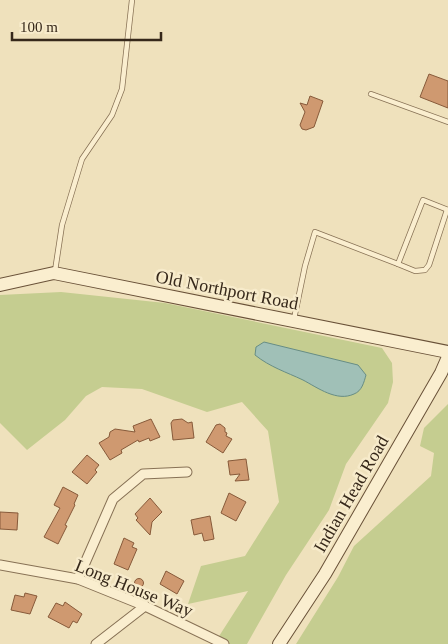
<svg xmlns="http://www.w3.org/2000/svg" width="448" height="644" viewBox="0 0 448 644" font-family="'Times New Roman',serif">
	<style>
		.green { fill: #c5cd90 }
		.water { fill: #a0c0b7; stroke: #678d85 }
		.building { fill: #cf9970; stroke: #875a3a }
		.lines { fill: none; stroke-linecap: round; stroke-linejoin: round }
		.service-casing { stroke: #877155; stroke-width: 6 }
		.minor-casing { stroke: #877155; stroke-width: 11 }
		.secondary-casing { stroke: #695138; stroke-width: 14 }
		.service { stroke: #faeecf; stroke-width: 4.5 }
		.minor { stroke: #faeecf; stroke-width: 9 }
		.secondary { stroke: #faeecf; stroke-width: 12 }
		.labels { text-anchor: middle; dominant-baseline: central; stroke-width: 5; stroke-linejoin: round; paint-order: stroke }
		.street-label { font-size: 18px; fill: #36281a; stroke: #f7ebcb }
	</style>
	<rect width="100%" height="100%" fill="#efe1bc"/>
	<g class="green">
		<polygon points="61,292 165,303 382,348 392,363 393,382 388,403 346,464 329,510 286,575 247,644 214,644 248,591 188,604 201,566 245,556 279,502 268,431 242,402 207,412 142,389 102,387 86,396 65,420 27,450 0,423 0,295"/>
		<polygon points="448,404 448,644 296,644 338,577 354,546 431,476 434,453 420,446 424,428"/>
	</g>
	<path class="water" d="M 264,342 L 358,365 L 366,375 C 364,382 362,391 354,394 C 337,402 318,388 303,380 C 286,372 270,367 255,355 L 256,347 Z"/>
	<g class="building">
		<polygon points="429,74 448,81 448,108 420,97"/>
		<polygon points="310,96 323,101 314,127 306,130 302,129 300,125 305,112 300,103 307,105"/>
		<polygon points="151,419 160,437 150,441 149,438 139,442 138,440 121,450 122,453 110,460 99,443 109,437 110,432 115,429 135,432 133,426"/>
		<polygon points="182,419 188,423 192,422 194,438 173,440 171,423 173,420"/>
		<polygon points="220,424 225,428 225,432 227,433 226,436 232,439 223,453 206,442 216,425"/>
		<polygon points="87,455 99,465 95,470 97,472 87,484 72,472"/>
		<polygon points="246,459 249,480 235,481 240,474 230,475 228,461"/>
		<polygon points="63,487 78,495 74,504 75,505 65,525 67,526 58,544 44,537 60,508 54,505"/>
		<polygon points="229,493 246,502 236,521 221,513"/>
		<polygon points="150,498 162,512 152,522 150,535 136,520 138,518 135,514"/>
		<polygon points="0,512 18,513 17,530 0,529"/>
		<polygon points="210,516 214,539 204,541 202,533 194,535 191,520"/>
		<polygon points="124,538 134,543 132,547 137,549 128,570 114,564"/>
		<polygon points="166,571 184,581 177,594 160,584"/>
		<circle cx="139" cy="583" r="4.5"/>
		<polygon points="25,593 37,596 30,614 11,610 15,595 24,597"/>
		<polygon points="65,602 82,614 77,623 73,621 69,628 48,617 56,603 63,606"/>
	</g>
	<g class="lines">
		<defs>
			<g id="service">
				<polyline points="371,94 448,122"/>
				<polyline points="398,264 415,271 425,270 429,265 447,210"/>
				<polyline points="55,271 62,225 82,159 112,115 122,89 132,0"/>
				<polyline points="294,319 305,266 315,232 398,264 423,200 448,210"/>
			</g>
			<g id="minor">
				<polyline points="0,565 78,579 145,606 224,644"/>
				<polyline points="78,579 113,499 143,474 187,472"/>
				<polyline points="96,644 145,606"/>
			</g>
			<g id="secondary">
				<polyline points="0,285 54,273 448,352"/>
				<polyline points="279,644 325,574 441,373 448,357"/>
			</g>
		</defs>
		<use href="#service" class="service-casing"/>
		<use href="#minor" class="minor-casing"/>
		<use href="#secondary" class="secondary-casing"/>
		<use href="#service" class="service"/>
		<use href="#minor" class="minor"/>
		<use href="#secondary" class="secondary"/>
	</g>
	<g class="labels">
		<g class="street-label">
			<text transform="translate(227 290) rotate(11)">Old Northport Road</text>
			<text transform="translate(351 494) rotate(-60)">Indian Head Road</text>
			<text transform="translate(134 588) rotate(22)">Long House Way</text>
		</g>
	</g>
	<path d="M12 32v8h149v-8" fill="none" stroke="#36281a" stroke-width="2.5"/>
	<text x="20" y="32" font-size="15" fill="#36281a" stroke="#f7ebcb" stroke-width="4" paint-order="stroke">100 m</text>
</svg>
